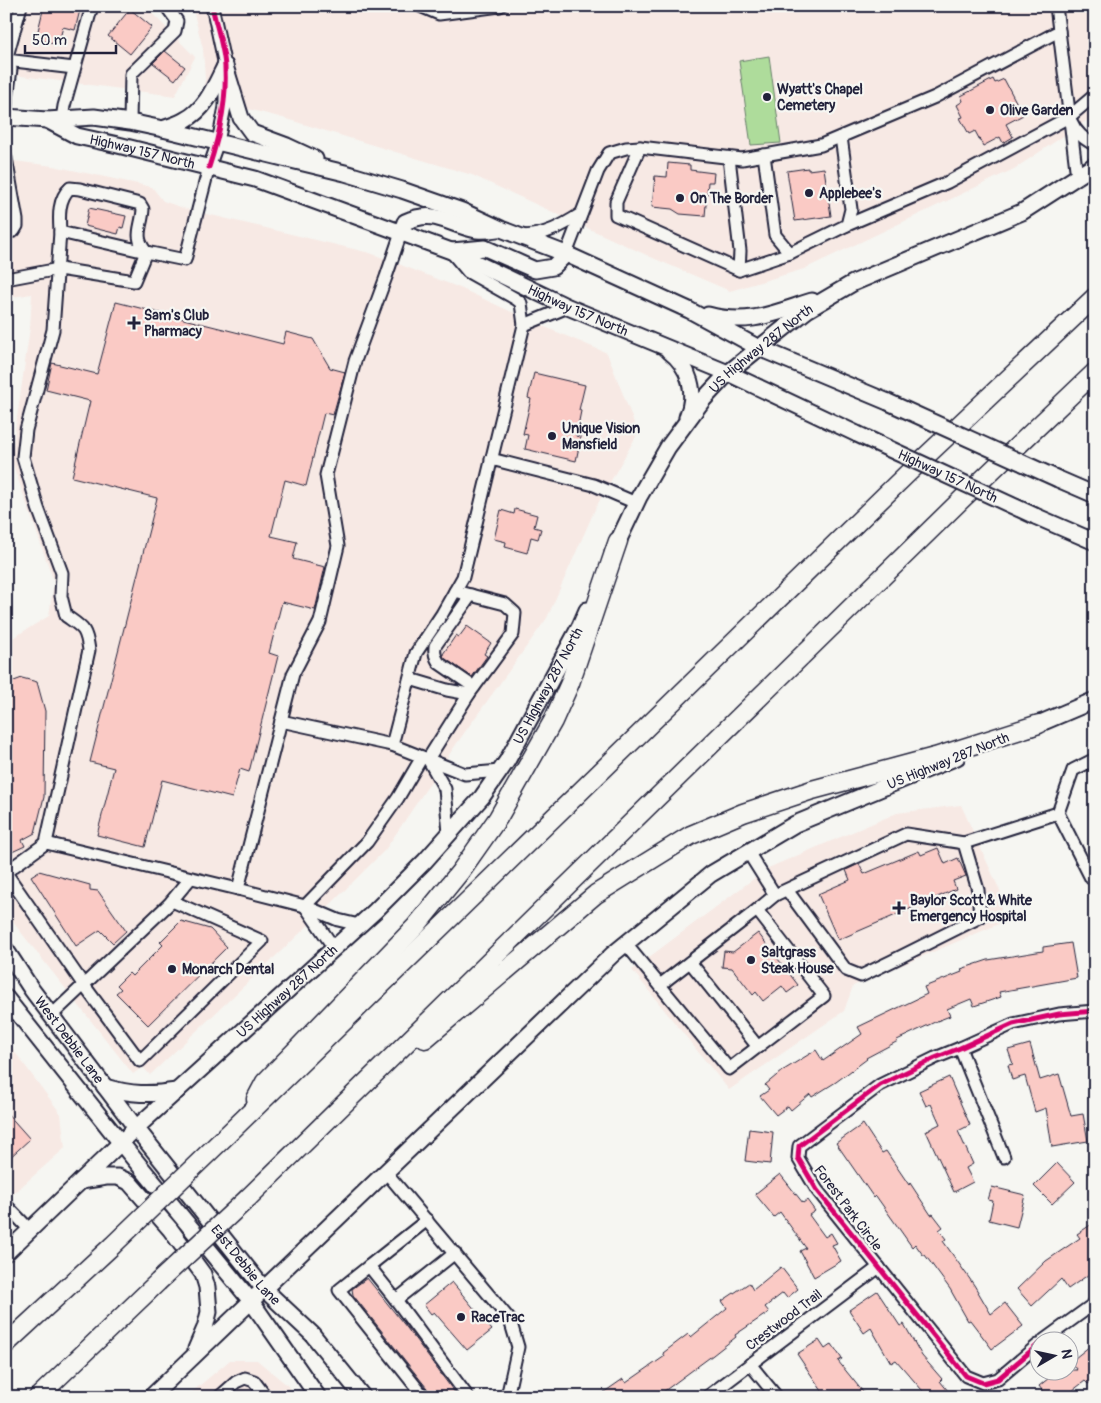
<svg xmlns="http://www.w3.org/2000/svg" width="1101" height="1403" viewBox="0 0 1101 1403" font-family="Pangolin,sans-serif">
	<style>
		.built { fill: #f7e9e4 }
		.green { fill: #aedc9b; stroke: #687f6b }
		.building { fill: #facac5; stroke: #22223b }
		.lines { fill: none; stroke-linecap: round; stroke-linejoin: round }
		.minor-casing { stroke: #22223b; stroke-width: 15 }
		.major-casing { stroke: #22223b; stroke-width: 19 }
		.highway-casing { stroke: #22223b; stroke-width: 21 }
		.minor { stroke: #f6f6f2; stroke-width: 11 }
		.major { stroke: #f6f6f2; stroke-width: 15 }
		.highway { stroke: #f6f6f2; stroke-width: 18 }
		.major-bridge-casing { stroke: #22223b; stroke-width: 19; stroke-linecap: butt }
		.highway-bridge-casing { stroke: #22223b; stroke-width: 21; stroke-linecap: butt }
		.major-bridge { stroke: #f6f6f2; stroke-width: 15 }
		.highway-bridge { stroke: #f6f6f2; stroke-width: 18 }
		.cycleway-casing { stroke: #f6f6f2; stroke-width: 8 }
		.cycleway { stroke: #d6006c; stroke-width: 5 }
		.poi-dot { fill: #22223b; stroke: #f6f6f2; stroke-width: 2 }
		.labels { text-anchor: middle; dominant-baseline: central; stroke-width: 4.5; stroke-linejoin: round; paint-order: stroke }
		.poi-label { font-size: 14px; font-weight: bold; fill: #22223b; stroke: #f6f6f2; text-anchor: start }
		.street-label { font-size: 14px; fill: #22223b; stroke: #f6f6f2 }
	</style>
	<rect width="100%" height="100%" fill="#f6f6f2"/>
	<filter id="ink" filterUnits="userSpaceOnUse"><feTurbulence type="fractalNoise" baseFrequency=".02" numOctaves="2"/><feDisplacementMap in="SourceGraphic" scale="10" xChannelSelector="R" yChannelSelector="G"/><feConvolveMatrix kernelMatrix="1 2 1 2 8 2 1 2 1" color-interpolation-filters="sRGB"/></filter>
	<g filter="url(#ink)">
		<g class="built">
			<polygon points="6,6 145,6 195,57 175,96 6,74"/>
			<polygon points="192,6 1095,6 1095,115 1014,169 804,269 730,291 653,258 472,175 283,118 202,97 205,79 203,49"/>
			<polygon points="6,160 53,166 152,187 163,201 186,209 370,253 460,288 540,325 607,353 638,433 596,507 547,618 457,743 385,850 333,902 150,1075 143,1067 133,1074 16,926 6,908 6,642 49,616 54,582 11,459 30,328 32,294 6,298"/>
			<polygon points="961,805 1001,893 1001,923 853,986 844,1011 729,1090 632,970 768,868 897,813"/>
			<polygon points="6,1040 61,1114 65,1148 13,1194 6,1203"/>
			<polygon points="230,1360 257,1360 287,1385 296,1397 186,1397"/>
		</g>
		<polygon class="green" points="769,56 781,143 751,145 739,61"/>
		<g class="building">
			<polygon points="44,6 81,6 75,30 63,27 58,45 36,39"/>
			<polygon points="130,9 152,27 130,54 108,36"/>
			<polygon points="165,51 185,67 175,80 153,63"/>
			<polygon points="993,79 995,83 1004,79 1023,115 1006,124 1013,137 1003,143 1000,137 983,146 975,131 969,134 960,118 963,117 957,105 963,101 961,96"/>
			<polygon points="668,163 690,165 690,170 714,173 713,182 708,182 705,216 680,214 672,209 652,207 655,176 667,177"/>
			<polygon points="808,168 808,170 824,168 831,216 795,221 787,171"/>
			<polygon points="89,208 126,216 123,228 120,227 118,234 85,226"/>
			<polygon points="116,302 283,344 286,332 313,339 330,368 345,372 333,415 324,413 306,486 285,480 271,536 297,542 293,559 325,567 315,610 282,602 269,653 278,656 249,772 240,769 232,798 162,780 145,847 97,835 114,768 90,762 157,498 72,477 90,401 46,390 52,363 97,374"/>
			<polygon points="534,373 585,385 579,410 581,411 576,436 581,437 576,461 525,449 528,435 523,434 531,399 528,398"/>
			<polygon points="515,509 537,515 534,527 541,529 538,539 531,537 527,553 505,547 506,542 494,539 501,510 514,514"/>
			<polygon points="467,626 491,643 484,654 487,656 472,677 444,658 443,654 456,635 459,637"/>
			<polygon points="22,678 37,682 45,711 44,797 35,833 22,840 25,846 12,852 6,839 6,684"/>
			<polygon points="938,848 945,864 958,858 966,876 953,881 956,889 838,940 818,894 850,880 846,870 859,864 864,874 919,851 921,855"/>
			<polygon points="39,871 90,885 90,890 98,891 126,931 113,943 100,930 76,946 31,876"/>
			<polygon points="181,921 210,929 227,947 148,1025 116,993 121,989 117,985 129,973 132,976 163,945 160,942"/>
			<polygon points="758,933 798,985 787,993 782,986 763,1001 756,992 753,995 732,968 722,967 724,951 733,952"/>
			<polygon points="1071,943 1077,978 999,992 1001,997 974,1006 971,999 947,1009 950,1016 937,1021 897,1040 898,1041 866,1058 867,1059 836,1082 812,1097 810,1094 791,1110 788,1106 776,1115 760,1096 769,1090 765,1085 782,1071 816,1050 823,1061 862,1034 858,1027 927,994 924,987 962,972 961,969 988,960 1043,951 1043,947"/>
			<polygon points="1030,1044 1040,1080 1059,1074 1071,1116 1083,1114 1088,1141 1052,1147 1046,1108 1035,1112 1025,1076 1012,1080 1008,1065 1013,1064 1008,1050"/>
			<polygon points="949,1077 970,1125 958,1131 973,1164 966,1168 973,1182 954,1192 926,1131 940,1124 931,1104 926,1106 919,1091"/>
			<polygon points="6,1112 30,1139 6,1161"/>
			<polygon points="863,1124 882,1153 886,1151 909,1185 910,1183 931,1215 933,1214 943,1227 939,1230 946,1239 943,1241 974,1285 991,1314 1005,1303 1023,1326 992,1349 970,1320 968,1321 950,1289 925,1255 923,1255 915,1244 912,1247 876,1196 874,1198 836,1143"/>
			<polygon points="749,1129 773,1132 770,1164 745,1161"/>
			<polygon points="1057,1163 1075,1182 1052,1204 1034,1186"/>
			<polygon points="780,1174 803,1203 807,1200 815,1211 809,1215 825,1237 831,1233 837,1243 832,1245 841,1261 814,1277 800,1251 806,1248 780,1212 774,1217 755,1194"/>
			<polygon points="992,1187 1025,1195 1017,1227 989,1220 993,1201 988,1200"/>
			<polygon points="1095,1222 1095,1270 1068,1289 1061,1279 1032,1306 1017,1289 1046,1261 1080,1238 1077,1234"/>
			<polygon points="781,1267 798,1289 787,1298 783,1293 765,1307 769,1312 735,1335 736,1337 713,1355 663,1392 666,1397 597,1397 623,1379 626,1383 665,1356 663,1353 688,1334 691,1337 727,1308 722,1301 749,1283 753,1290"/>
			<polygon points="367,1278 407,1328 458,1397 434,1397 353,1295 352,1289"/>
			<polygon points="452,1282 492,1330 467,1350 434,1312 431,1314 424,1305"/>
			<polygon points="877,1291 900,1326 904,1324 922,1356 942,1379 940,1381 953,1397 928,1397 896,1360 891,1363 871,1328 864,1333 849,1310"/>
			<polygon points="819,1340 825,1349 832,1344 842,1359 838,1361 867,1397 826,1397 797,1354"/>
			<polygon points="1095,1342 1095,1379 1088,1384 1085,1381 1064,1397 1047,1397 1039,1386 1059,1370 1077,1370 1070,1362"/>
		</g>
		<g class="lines">
			<defs>
				<g id="minor">
					<polyline points="420,6 439,14 500,6"/>
					<polyline points="1056,6 1077,177"/>
					<polyline points="6,60 74,68"/>
					<polyline points="6,107 11,69 6,60 21,6"/>
					<polyline points="62,119 64,106 92,6"/>
					<path d="M 1071,121 C 1076,133 1084,139 1095,145"/>
					<polyline points="130,122 131,74 175,31 177,21 166,6"/>
					<polyline points="640,147 616,202 616,215 739,270 740,251 729,158"/>
					<polyline points="764,155 775,235 790,253 847,225 851,209 841,137"/>
					<polyline points="6,158 17,220 17,226 14,231 6,233"/>
					<path d="M 70,188 L 80,189 L 140,204 L 143,209 C 142,228 133,235 146,252 L 60,232 C 59,216 58,199 70,188 Z"/>
					<polyline points="847,225 948,182 1069,117 1095,95"/>
					<path d="M 523,236 C 546,235 562,226 581,214"/>
					<polyline points="566,254 598,171 609,153 626,148 640,147 742,159 821,145 935,97 1059,31"/>
					<polyline points="739,270 790,253"/>
					<polyline points="6,279 59,269 134,281 146,252 185,260 209,167 218,142 225,107 225,66 212,6"/>
					<polyline points="524,325 568,307"/>
					<polyline points="491,459 594,485 636,503"/>
					<path d="M 471,595 L 435,646 C 434,653 435,657 439,663 L 474,687"/>
					<polyline points="410,679 447,690 469,694 513,634 515,613 505,604 455,591"/>
					<polyline points="281,721 392,745 465,774 500,771"/>
					<polyline points="392,745 416,653 442,614 463,577 524,325 521,303 516,299 468,272 452,253"/>
					<polyline points="428,759 445,789 449,833"/>
					<polyline points="428,759 469,694"/>
					<polyline points="1095,759 1073,770 1058,813 1091,878 1095,878"/>
					<polyline points="46,843 238,889"/>
					<polyline points="964,843 1058,813"/>
					<path d="M 6,872 L 46,843 L 89,650 C 86,628 83,628 66,616 L 61,596 L 62,573 L 38,508 L 23,457 L 26,430 L 53,330 L 60,232"/>
					<polyline points="6,873 83,984 140,1061 262,941 172,901"/>
					<polyline points="775,895 906,834 964,843 978,890 980,917 892,961 861,976 846,970 787,890"/>
					<polyline points="305,906 367,842 398,798 422,757"/>
					<polyline points="305,906 334,948"/>
					<polyline points="359,925 338,920 305,906 238,889 293,674 320,622 338,546 326,475 355,361 386,277 401,233"/>
					<polyline points="625,943 729,1069 824,996 757,910 775,895 748,852"/>
					<polyline points="690,962 758,1047"/>
					<polyline points="660,985 757,910"/>
					<polyline points="52,1015 169,904 190,879"/>
					<polyline points="960,1048 1004,1157"/>
					<polyline points="385,1171 510,1320 518,1347 509,1388 506,1397"/>
					<polyline points="6,1205 30,1230"/>
					<polyline points="427,1220 369,1266 396,1300 455,1253"/>
					<polyline points="369,1266 339,1290 424,1397"/>
					<polyline points="396,1300 468,1397"/>
					<polyline points="1044,1340 1095,1303"/>
					<polyline points="1038,1345 998,1379 983,1383 966,1376 817,1190 798,1158 799,1146 880,1085 935,1058 960,1048 1013,1024 1059,1014 1095,1011"/>
					<polyline points="750,1364 777,1397"/>
					<polyline points="219,1397 236,1382 245,1378 254,1381 266,1397"/>
					<polyline points="707,1397 879,1267"/>
				</g>
				<g id="major">
					<polyline points="225,66 241,118 252,133 287,146 315,159"/>
					<polyline points="6,117 47,120 94,117 130,122 163,129 345,173 402,190 462,211 501,229 566,254 689,310 759,348 888,402"/>
					<path id="s1" d="M 47,120 L 77,136 L 118,145 L 255,179 L 451,251 L 568,307 L 728,373 L 857,434"/>
					<path d="M 163,129 C 170,126 179,124 185,120 C 206,109 215,86 225,66"/>
					<path d="M 401,233 L 405,222 C 436,208 448,225 477,230 C 484,231 491,230 497,229"/>
					<polyline points="452,251 485,248 535,270 553,267 566,254"/>
					<path d="M 708,315 C 749,326 774,313 812,301"/>
					<path d="M 669,351 C 689,366 698,393 687,417"/>
					<polyline points="1058,479 1095,495"/>
					<polyline points="1035,516 1095,542"/>
					<path id="s2" d="M 613,552 L 639,497 L 668,447 L 702,401 L 728,373 L 759,348 L 807,310 L 853,283 L 1022,212 L 1095,165"/>
					<polyline points="1029,728 1095,700"/>
					<path id="s3" d="M 6,950 L 32,990 L 136,1128 L 264,1289 L 312,1334 L 363,1397"/>
					<polyline points="6,998 121,1143 251,1301 318,1397"/>
					<path d="M 105,1087 C 132,1095 149,1095 177,1091"/>
					<polyline points="81,1181 106,1177 118,1177 129,1182 170,1229 203,1274 207,1287 209,1312 205,1328 196,1349"/>
					<path id="s4" d="M 6,1253 L 136,1128 L 375,911 L 425,861 L 482,797 L 507,761 L 580,626 L 587,610"/>
					<polyline points="151,1397 613,954 711,874 795,824 957,757"/>
				</g>
				<g id="highway">
					<polyline points="425,1039 596,894 691,835 743,813 812,790 935,757 1039,724"/>
					<polyline points="256,1099 265,1082 416,926 460,872 498,818 553,721 570,683 618,541"/>
					<polyline points="227,1135 907,474 1095,297"/>
					<polyline points="248,1198 962,499 1095,372"/>
					<polyline points="6,1344 112,1246"/>
					<polyline points="38,1397 158,1282"/>
				</g>
			</defs>
			<use href="#minor" class="minor-casing"/>
			<use href="#major" class="major-casing"/>
			<use href="#highway" class="highway-casing"/>
			<use href="#minor" class="minor"/>
			<use href="#major" class="major"/>
			<use href="#highway" class="highway"/>
			<defs>
				<g id="major-bridge">
					<polyline points="888,402 1058,479"/>
					<path id="s5" d="M 857,434 L 1035,516"/>
				</g>
				<g id="highway-bridge">
					<polyline points="112,1246 227,1135"/>
					<polyline points="158,1282 248,1198"/>
				</g>
			</defs>
			<use href="#major-bridge" class="major-bridge-casing"/>
			<use href="#highway-bridge" class="highway-bridge-casing"/>
			<use href="#major-bridge" class="major-bridge"/>
			<use href="#highway-bridge" class="highway-bridge"/>
			<defs>
				<g id="cycleway">
					<path d="M 209,167 C 220,134 227,102 225,67 C 224,47 216,26 212,6"/>
					<polyline points="1038,1345 998,1379 983,1383 966,1376 817,1190 798,1158 799,1146 880,1085 935,1058 960,1048 1013,1024 1059,1014 1095,1011"/>
				</g>
			</defs>
			<use href="#cycleway" class="cycleway-casing"/>
			<use href="#cycleway" class="cycleway"/>
		</g>
	</g>
	<g class="poi-dot">
		<circle cx="767" cy="97" r="5"/>
		<circle cx="990" cy="110" r="5"/>
		<circle cx="809" cy="193" r="5"/>
		<circle cx="680" cy="198" r="5"/>
		<path d="M131.5 315.5h5v5h5v5h-5v5h-5v-5h-5v-5h5z"/>
		<circle cx="552" cy="436" r="5"/>
		<path d="M896.5 900.5h5v5h5v5h-5v5h-5v-5h-5v-5h5z"/>
		<circle cx="751" cy="960" r="5"/>
		<circle cx="172" cy="969" r="5"/>
		<circle cx="461" cy="1317" r="5"/>
	</g>
	<g class="labels">
		<g class="poi-label">
			<text x="777" y="89">Wyatt's Chapel<tspan x="777" dy="16">Cemetery</tspan></text>
			<text x="1000" y="110">Olive Garden</text>
			<text x="819" y="193">Applebee's</text>
			<text x="690" y="198">On The Border</text>
			<text x="144" y="315">Sam's Club<tspan x="144" dy="16">Pharmacy</tspan></text>
			<text x="562" y="428">Unique Vision<tspan x="562" dy="16">Mansfield</tspan></text>
			<text x="910" y="900">Baylor Scott &amp; White<tspan x="910" dy="16">Emergency Hospital</tspan></text>
			<text x="761" y="952">Saltgrass<tspan x="761" dy="16">Steak House</tspan></text>
			<text x="182" y="969">Monarch Dental</text>
			<text x="471" y="1317">RaceTrac</text>
		</g>
		<g class="street-label">
			<text stroke="none"><textPath href="#s1" startOffset="101">Highway 157 North</textPath></text>
			<text stroke="none"><textPath href="#s1" startOffset="566">Highway 157 North</textPath></text>
			<text stroke="none"><textPath href="#s2" startOffset="255">US Highway 287 North</textPath></text>
			<text stroke="none"><textPath href="#s5" startOffset="100">Highway 157 North</textPath></text>
			<text stroke="none"><textPath href="#s4" startOffset="789">US Highway 287 North</textPath></text>
			<text transform="translate(948 761) rotate(-22)">US Highway 287 North</text>
			<text stroke="none"><textPath href="#s4" startOffset="384">US Highway 287 North</textPath></text>
			<text stroke="none"><textPath href="#s3" startOffset="110">West Debbie Lane</textPath></text>
			<text transform="translate(848 1208) rotate(53)">Forest Park Circle</text>
			<text stroke="none"><textPath href="#s3" startOffset="396">East Debbie Lane</textPath></text>
			<text transform="translate(784 1320) rotate(-37)">Crestwood Trail</text>
		</g>
	</g>
	<rect width="1101" height="1403" fill="none" stroke="#f6f6f2" stroke-width="25"/>
	<rect x="12" y="12" width="1076" height="1378" fill="none" stroke="#22223b" stroke-width="2" filter="url(#ink)"/>
	<g transform="translate(1054 1356) rotate(81)"><circle r="24" fill="#f6f6f2" stroke="#a1a1a9"/>
	<path d="M0-4L9 19L0 12L-9 19Z" fill="#22223b"/>
	<text y="-8" font-size="14" font-weight="bold" text-anchor="middle" fill="#22223b">N</text>
	</g>
	<path d="M25 45v8h91v-8" fill="none" stroke="#22223b" stroke-width="2.5"/>
	<text x="32" y="45" font-size="15" fill="#22223b" stroke="#f6f6f2" stroke-width="4" paint-order="stroke">50 m</text>
</svg>
